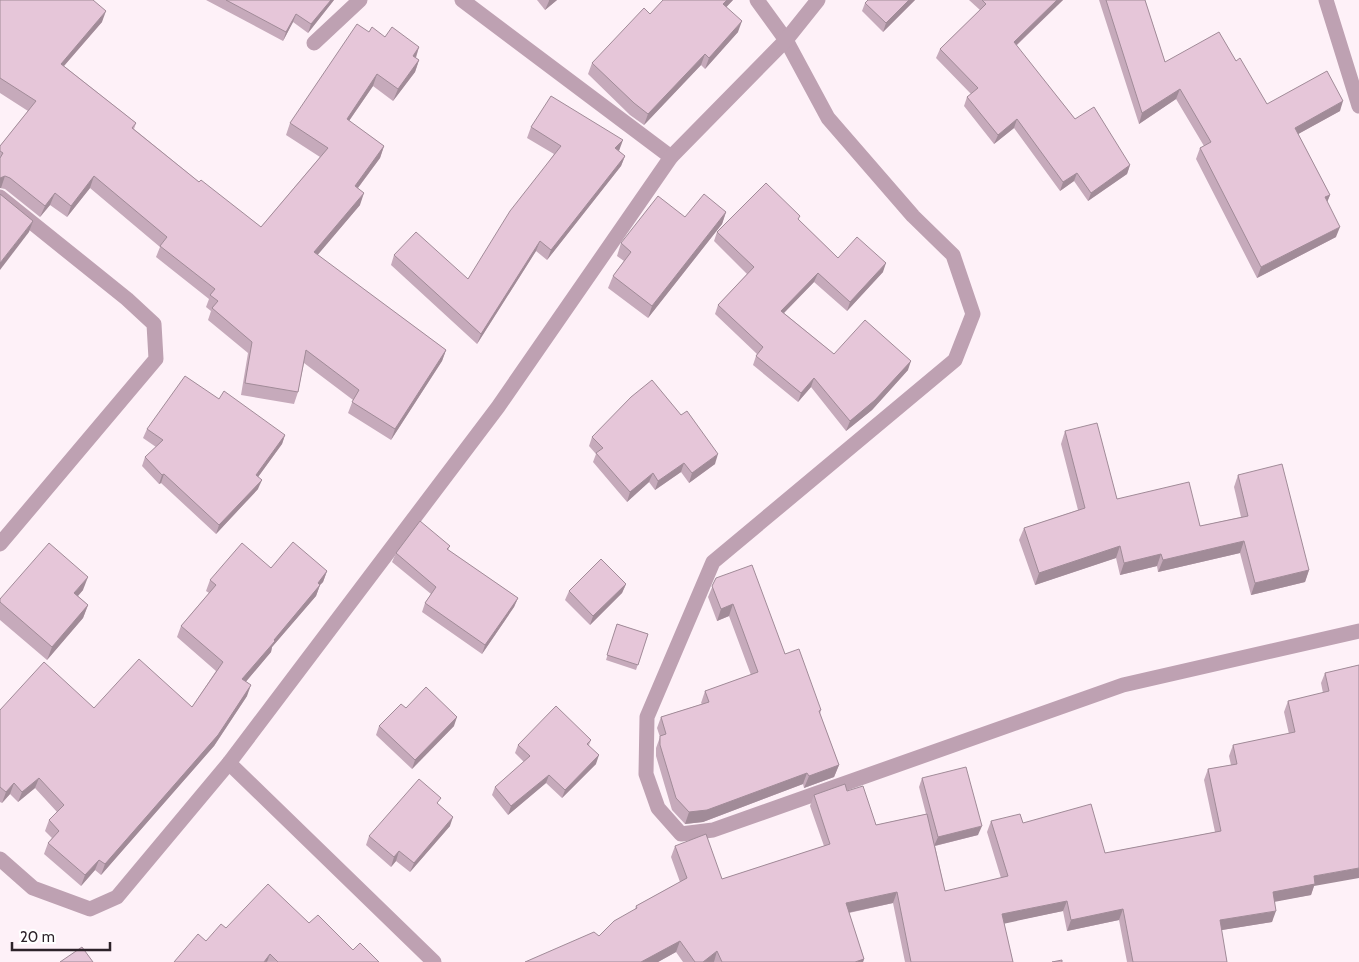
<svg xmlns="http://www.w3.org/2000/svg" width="1359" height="962" viewBox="0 0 1359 962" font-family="Cabin,sans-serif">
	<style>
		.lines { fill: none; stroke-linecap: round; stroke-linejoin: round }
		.minor { stroke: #bea1b2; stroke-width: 15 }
		.wall { fill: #c6aabb }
		.shaded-wall { fill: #a18b98 }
		.building { fill: #e6c6d9; stroke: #a18b98 }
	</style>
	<rect width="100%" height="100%" fill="#fef1f8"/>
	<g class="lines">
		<g class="minor">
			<polyline points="462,0 671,157"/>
			<polyline points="757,0 786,40 828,118 913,216 953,255 973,314 955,360 713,562 647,717 646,774 658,808 681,834 713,830 1123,685 1359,631"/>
			<polyline points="1326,0 1359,106"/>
			<polyline points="314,43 360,0"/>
			<polyline points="0,197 127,299 154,324 156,359 0,544"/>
			<polyline points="229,763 434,962"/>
			<polyline points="0,859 33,888 90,909 117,897 229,763 498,407 671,157 786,40 818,0"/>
		</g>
	</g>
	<g class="wall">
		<polygon points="0,0 102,22 64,66 136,123 134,129 199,182 261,227 320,157 286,135 290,123 369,32 419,47 416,58 419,60 415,72 393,101 373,86 349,121 384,146 380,158 358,188 360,205 317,255 446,350 442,361 391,440 348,413 353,400 304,363 298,392 294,404 241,395 248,353 208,320 211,311 206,307 209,299 156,257 160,247 90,188 67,217 50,205 40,217 5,189 0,188 0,146 28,111 0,93"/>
		<polygon points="206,0 334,0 308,33 293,22 283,41"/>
		<polygon points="537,0 557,0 545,10"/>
		<polygon points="733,0 726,7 738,32 705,69 701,65 644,125 630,115 588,74 592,63 650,14"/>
		<polygon points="915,0 883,32 862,11 865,3"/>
		<polygon points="969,0 1063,0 1016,46 1075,119 1130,165 1127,174 1088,201 1074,181 1060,191 1014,128 994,144 964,106 967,97 971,94 936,58 940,49 980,10"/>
		<polygon points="1099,0 1145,0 1165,62 1236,61 1267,104 1340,111 1298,134 1330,195 1327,202 1336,237 1257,278 1196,159 1200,148 1204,146 1176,99 1139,124"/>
		<polygon points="531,127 619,151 625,156 621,166 547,260 536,251 477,344 391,265 394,255 468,279 554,154 527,138"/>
		<polygon points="726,212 722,224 648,318 608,288 613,276 624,261 617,256 621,243 685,217"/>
		<polygon points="799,220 838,258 883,272 847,311 814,282 784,313 834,354 908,370 872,410 846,431 811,387 798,402 753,365 756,356 757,354 715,314 718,305 747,274 714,241 717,232"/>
		<polygon points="219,399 285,435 282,444 258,477 258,489 216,534 161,483 159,484 142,466 145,457 156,447 143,438 147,429"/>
		<polygon points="1065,431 1117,499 1200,526 1241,517 1234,487 1238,475 1309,570 1305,582 1251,595 1240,553 1158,572 1157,566 1120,575 1116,558 1035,585 1019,540 1024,528 1078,510 1061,444"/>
		<polygon points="592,437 715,464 689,483 681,472 655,490 649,482 627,502 593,462 596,454 589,446"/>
		<polygon points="450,546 448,550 518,598 514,607 482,654 422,612 425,603 431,594 392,562 396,553"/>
		<polygon points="271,568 327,571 323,582 320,585 316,596 272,647 271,652 246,681 247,696 214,746 101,875 95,870 81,886 44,854 48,843 52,838 45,831 49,820 57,812 35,788 18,802 10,794 2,803 0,802 0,710 192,707 216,671 177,637 181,626 209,593 206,591 210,580"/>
		<polygon points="716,578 785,654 821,710 820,714 839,765 834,777 804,788 803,784 703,822 685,824 672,810 656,756 656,748 660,737 657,728 661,717 702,704 701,703 705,691 751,675 729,616 717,621 708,597"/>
		<polygon points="626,584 622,593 590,625 565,600 569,591"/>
		<polygon points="83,590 78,596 88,605 83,618 47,660 0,620 0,599"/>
		<polygon points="617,624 648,634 636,670 606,660"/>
		<polygon points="1359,665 1314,886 1311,895 1275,901 1272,922 1221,930 1227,962 1127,962 1119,920 1067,931 1063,911 1004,923 1013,962 905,962 893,903 849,913 864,959 863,962 683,962 676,952 658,962 525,962 599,936 635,910 636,906 680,882 671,857 675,846 722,879 824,846 810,806 814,795 847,791 876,825 926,814 919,787 922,778 978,835 935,846 945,891 1001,878 987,832 991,821 1023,823 1105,853 1215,832 1204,780 1208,769 1231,765 1229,756 1233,745 1289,734 1284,712 1288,701 1323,693 1321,683 1325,673"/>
		<polygon points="406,708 454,726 412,769 376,735 379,726"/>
		<polygon points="591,740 589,745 596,764 562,798 546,783 508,815 492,795 495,787 524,762 515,753 518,745"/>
		<polygon points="439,805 450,826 410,872 396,861 391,867 366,845 369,836"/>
		<polygon points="309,923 353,950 379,962 174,962 226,928"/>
	</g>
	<g class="shaded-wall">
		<polygon points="331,0 334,0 308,33 311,24"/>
		<polygon points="549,0 557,0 545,10 549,1"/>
		<polygon points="727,0 733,0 719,15 723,4"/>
		<polygon points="909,0 915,0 883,32 886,23"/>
		<polygon points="1057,0 1063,0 1010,51 1014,42"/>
		<polygon points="106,11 102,22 56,75 61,64"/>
		<polygon points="296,14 293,22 283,41 286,32"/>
		<polygon points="742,21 738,32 705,69 709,58"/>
		<polygon points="419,47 415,59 413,56"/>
		<polygon points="705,54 701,65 644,125 648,114"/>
		<polygon points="419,60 415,72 393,101 398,89"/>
		<polygon points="377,74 373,86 342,131 347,119"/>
		<polygon points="1180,89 1176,99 1139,124 1142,113"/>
		<polygon points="1343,101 1340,111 1291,138 1295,128"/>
		<polygon points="1017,119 1014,128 994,144 998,135"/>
		<polygon points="623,140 619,151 612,159 615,148"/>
		<polygon points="384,146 380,158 351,197 355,186"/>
		<polygon points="625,156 621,166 547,260 551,250"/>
		<polygon points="1130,165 1127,174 1088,201 1091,193"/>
		<polygon points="1077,173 1074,181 1060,191 1063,182"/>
		<polygon points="5,176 1,188 0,188 0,178"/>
		<polygon points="94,176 90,188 67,217 71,206"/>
		<polygon points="55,193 50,205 40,217 45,206"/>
		<polygon points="364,193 360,205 310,264 314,252"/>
		<polygon points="1330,195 1326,205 1325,197"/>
		<polygon points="726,212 722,224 648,318 652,306"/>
		<polygon points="33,221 29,232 0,270 0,263"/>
		<polygon points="1340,227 1336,237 1257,278 1261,267"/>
		<polygon points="540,241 536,251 477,344 481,334"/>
		<polygon points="886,263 883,272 847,311 850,302"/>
		<polygon points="818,273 814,282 777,320 781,311"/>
		<polygon points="446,350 442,361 391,440 395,429"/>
		<polygon points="911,361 908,370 872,410 846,431 850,421"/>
		<polygon points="814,378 811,387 798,402 801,393"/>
		<polygon points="285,435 282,444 253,484 256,475"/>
		<polygon points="718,454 715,464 689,483 692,473"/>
		<polygon points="684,463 681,472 655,490 658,481"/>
		<polygon points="653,473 649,482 627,502 630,492"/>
		<polygon points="164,474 161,483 159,484 162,475"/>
		<polygon points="262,480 258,489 216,534 219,525"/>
		<polygon points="1244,541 1240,553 1158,572 1163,560"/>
		<polygon points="1120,546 1116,558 1035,585 1039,573"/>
		<polygon points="1161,554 1157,566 1120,575 1124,563"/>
		<polygon points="1309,570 1305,582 1251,595 1255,583"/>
		<polygon points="327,571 323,582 320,585 316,596 272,647 271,652 239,690 242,679"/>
		<polygon points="88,577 83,590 69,606 74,593"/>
		<polygon points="626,584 622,593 590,625 593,616"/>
		<polygon points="518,598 514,607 482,654 485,645"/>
		<polygon points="733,604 729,616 717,621 721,609"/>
		<polygon points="88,605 83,618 47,660 52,647"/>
		<polygon points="251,685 247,696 214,746 101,875 105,864"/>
		<polygon points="457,717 454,726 412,769 415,760"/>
		<polygon points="599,755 596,764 562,798 565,790"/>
		<polygon points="839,765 834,777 804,788 809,776"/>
		<polygon points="807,773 803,784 703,822 685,824 689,812"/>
		<polygon points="549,775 546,783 508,815 511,806"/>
		<polygon points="39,778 35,788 18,802 22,792"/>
		<polygon points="14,783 10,794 2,803 6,792"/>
		<polygon points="453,817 450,826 410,872 414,863"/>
		<polygon points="982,826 978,835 934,846 938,837"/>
		<polygon points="399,851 396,861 391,867 394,857"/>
		<polygon points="99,860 95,870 81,886 85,875"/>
		<polygon points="1359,868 1359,878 1314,886 1311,895 1269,903 1273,892 1314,876"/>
		<polygon points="897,892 893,903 842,914 846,903"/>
		<polygon points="1067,901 1063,911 998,925 1002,914"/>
		<polygon points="1123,909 1119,920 1067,931 1071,920"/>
		<polygon points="1276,911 1272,922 1216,931 1220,920"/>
		<polygon points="680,941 676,952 658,962 641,962"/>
		<polygon points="717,951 714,962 703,962"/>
		<polygon points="270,954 267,962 264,962"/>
		<polygon points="864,959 863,962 855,962"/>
	</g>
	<g class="building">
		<polygon points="0,0 93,0 106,11 61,64 136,123 132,128 199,182 201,180 261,227 328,148 290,123 357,24 369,32 372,27 385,37 392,27 419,47 413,56 419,60 398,89 377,74 347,119 384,146 355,186 364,193 314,252 446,350 395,429 352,402 359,390 306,350 298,392 245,383 252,342 212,308 218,301 210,295 215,289 160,246 167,237 94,176 71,206 55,193 45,206 10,178 5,176 0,178 0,158 3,153 0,151 0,146 36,101 0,78"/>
		<polygon points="226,0 331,0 311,24 296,14 286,32"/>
		<polygon points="663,0 727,0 723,4 742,21 709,58 705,54 648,114 634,103 592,63 644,8 650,14"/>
		<polygon points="868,0 909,0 886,23 865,3"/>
		<polygon points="982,0 1057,0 1014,42 1075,119 1094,107 1130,165 1091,193 1077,173 1063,182 1017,119 998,135 967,97 978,88 940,49 986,4"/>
		<polygon points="1106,0 1145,0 1165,62 1219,32 1236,61 1240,58 1267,104 1327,71 1343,101 1295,128 1330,195 1325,197 1340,227 1261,267 1200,148 1211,142 1180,89 1142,113"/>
		<polygon points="551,96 623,140 615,148 625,156 551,250 540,241 481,334 394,255 416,232 468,279 510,211 561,146 531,127"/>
		<polygon points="766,183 800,216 798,219 838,258 857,237 886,263 850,302 818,273 781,311 834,354 865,320 911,361 875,400 850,421 814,378 801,393 756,356 763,347 718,305 754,267 717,232"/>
		<polygon points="0,194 33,221 0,263"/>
		<polygon points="704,194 726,212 652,306 613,276 631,252 621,243 658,196 685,217"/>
		<polygon points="185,376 219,399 224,391 285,435 256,475 262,480 219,525 164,474 162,475 145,457 163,440 147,429"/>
		<polygon points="652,380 681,415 687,411 718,454 692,473 684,463 658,481 653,473 630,492 596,453 603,448 592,437 631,397"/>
		<polygon points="1097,423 1117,499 1189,482 1200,526 1248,516 1238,475 1282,464 1309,570 1255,583 1244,541 1163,560 1161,554 1124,563 1120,546 1039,573 1024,528 1085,508 1065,431"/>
		<polygon points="420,521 450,546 447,549 518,598 485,645 425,603 436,587 396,553"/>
		<polygon points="293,542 327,571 318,583 320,585 274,640 275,641 242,679 251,685 218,735 105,864 99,860 85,875 48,843 59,831 49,820 64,805 39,778 22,792 14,783 6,792 0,787 0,710 44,662 94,708 139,659 192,707 223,662 181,626 216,585 210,580 242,543 271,568"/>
		<polygon points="49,543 88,577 74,593 88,605 52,647 0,602 0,599"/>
		<polygon points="601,559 626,584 593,616 569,591"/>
		<polygon points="752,565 785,654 799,649 821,710 819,711 839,765 809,776 807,773 707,810 689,812 676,798 660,745 660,736 666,734 661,717 709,702 705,691 758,672 733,604 721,609 712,586 716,578"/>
		<polygon points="617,624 648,634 638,665 607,655"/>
		<polygon points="1359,665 1359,868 1314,876 1315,884 1273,892 1276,911 1220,920 1227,962 1133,962 1123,909 1071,920 1067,901 1002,914 1013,962 911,962 897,892 846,903 864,959 855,962 722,962 717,951 703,962 695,962 680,941 641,962 525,962 594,932 599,936 614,921 637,908 636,906 687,878 675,846 706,834 722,879 830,844 814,795 845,784 847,791 863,786 876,825 927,814 945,891 1008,876 991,821 1020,814 1023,823 1091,804 1105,853 1221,831 1208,769 1237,764 1233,745 1295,732 1288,701 1329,691 1325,673"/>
		<polygon points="426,687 457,717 415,760 379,726 401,704 406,708"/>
		<polygon points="556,706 591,740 587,744 599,755 565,790 549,775 511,806 495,787 530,756 518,745"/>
		<polygon points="966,767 982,826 938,837 922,778"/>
		<polygon points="419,779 441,798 437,803 453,817 414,863 399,851 394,857 369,836"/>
		<polygon points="268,884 309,923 318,915 353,950 360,943 379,962 278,962 270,954 264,962 174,962 198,934 206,941 221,924 226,928"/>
		<polygon points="82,947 93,962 60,962"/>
		<polygon points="1062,960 1062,962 1052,962"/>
	</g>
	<path d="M12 942v8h98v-8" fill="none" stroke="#2d2229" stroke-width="2.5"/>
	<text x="20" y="942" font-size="15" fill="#2d2229" stroke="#ffffff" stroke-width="4" paint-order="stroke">20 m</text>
</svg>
